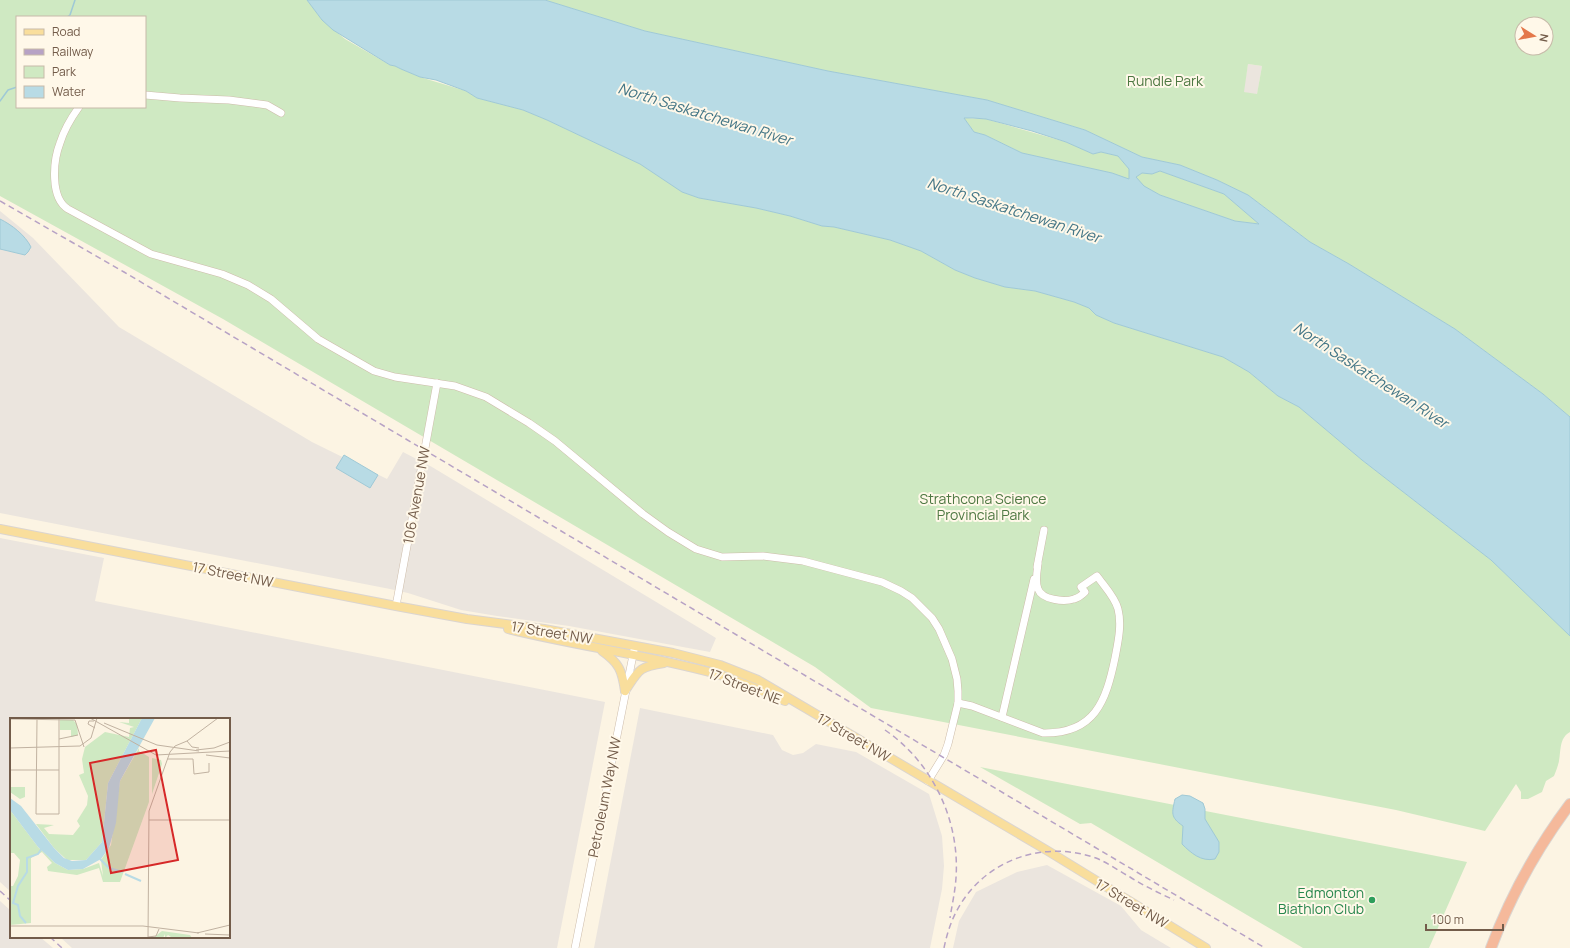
<svg xmlns="http://www.w3.org/2000/svg" width="1570" height="948" viewBox="0 0 1570 948" font-family="Manrope,sans-serif">
	<style>
		.industrial { fill: #ebe5de }
		.green { fill: #cfe9c2; fill-rule: evenodd }
		.water { fill: #b8dbe5; stroke: #9fc9d6; fill-rule: evenodd }
		.lines { fill: none; stroke-linecap: round; stroke-linejoin: round }
		.stream { stroke: #9fc9d6; stroke-width: 1.5 }
		.minor-casing { stroke: #cdbcaa; stroke-width: 8 }
		.major-casing { stroke: #dbd5d0; stroke-width: 10 }
		.highway-casing { stroke: #dbd5d0; stroke-width: 12 }
		.minor { stroke: #fff; stroke-width: 7 }
		.major { stroke: #f9de9c; stroke-width: 8 }
		.highway { stroke: #f5b99b; stroke-width: 10 }
		.rail { stroke: #b7a2c5; stroke-width: 1.5; stroke-dasharray: 6 4; stroke-linecap: butt }
		.leisure-dot { fill: #2e9e5b; stroke: #fff8e9; stroke-width: 1.5 }
		.labels { text-anchor: middle; dominant-baseline: central; stroke-width: 4; stroke-linejoin: round; paint-order: stroke }
		.park-label { font-size: 14px; fill: #4e7842; stroke: #fff8e9 }
		.street-label { font-size: 14px; fill: #735c4a; stroke: #fff8e9 }
		.leisure-label { font-size: 14px; fill: #27864d; stroke: #fff8e9; text-anchor: end }
		.water-label { font-size: 15px; font-style: italic; fill: #447686; stroke: #fff8e9 }
		.inset-river { fill: none; stroke: #b8dbe5; stroke-width: 2 }
		.inset-road { fill: none; stroke: #c1b2a1; stroke-width: 1 }
		.view { fill: #d62828; fill-opacity: 0.15; stroke: #d62828; stroke-width: 2 }
		.inset-edge { fill: none; stroke: #735c4a; stroke-width: 2 }
	</style>
	<rect width="100%" height="100%" fill="#fcf4e3"/>
	<g class="industrial">
		<polygon points="1248,64 1262,66 1257,95 1243,92"/>
		<polygon points="0,211 33,238 119,327 312,442 387,479 403,452 432,467 716,638 710,652 569,626 497,616 461,610 408,593 390,589 0,513"/>
		<polygon points="0,538 104,558 95,601 605,702 557,948 72,948 60,937 229,937 229,719 11,719 11,892 0,882"/>
		<polygon points="640,708 773,735 782,750 793,755 803,753 816,744 856,752 929,794 942,836 944,866 942,889 930,948 594,948"/>
		<polygon points="1047,865 1121,906 1141,930 1171,948 953,948 959,921 976,892 1017,872"/>
		<polygon points="0,901 11,911 11,937 40,937 53,948 0,948"/>
	</g>
	<g class="green">
		<path d="M 0,0 L 307,0 L 322,20 L 345,39 L 390,65 L 395,66 L 401,69 L 420,77 L 466,91 L 477,98 L 523,110 L 547,120 L 640,164 L 682,192 L 699,198 L 756,208 L 790,216 L 822,226 L 834,227 L 890,240 L 921,251 L 955,270 L 975,278 L 1005,287 L 1035,291 L 1074,302 L 1089,308 L 1096,315 L 1114,323 L 1223,357 L 1249,372 L 1278,396 L 1299,407 L 1362,460 L 1491,560 L 1570,636 L 1570,732 C 1559,738 1561,751 1559,761 C 1558,766 1556,771 1554,776 L 1546,781 L 1542,792 L 1528,799 L 1521,799 L 1521,792 L 1516,784 L 1485,831 L 1396,810 L 871,708 L 815,667 L 223,319 L 0,196 ZM 17,17 L 145,17 L 145,107 L 17,107 Z"/>
		<path d="M 545,0 L 1570,0 L 1570,417 L 1543,394 L 1455,329 L 1349,264 L 1310,242 L 1248,195 L 1217,180 L 1180,165 L 1142,157 L 1085,130 L 987,100 L 828,71 L 645,31 ZM 1522,24 L 1546,24 L 1546,48 L 1522,48 ZM 1248,64 L 1262,66 L 1257,94 L 1244,92 Z"/>
		<polygon points="964,118 986,119 1066,142 1093,154 1101,152 1118,156 1129,169 1129,180 1112,173 1022,153 985,135 974,132"/>
		<polygon points="1160,171 1224,194 1259,224 1235,221 1160,195 1143,186 1136,177 1142,173 1152,174"/>
		<polygon points="980,767 1467,862 1429,948 1303,948 1091,823 1080,824"/>
	</g>
	<g class="water">
		<path d="M 307,0 L 545,0 L 645,31 L 828,71 L 987,100 L 1085,130 L 1142,157 L 1180,165 L 1217,180 L 1248,195 L 1310,242 L 1349,264 L 1455,329 L 1543,394 L 1570,417 L 1570,636 L 1491,560 L 1362,460 L 1299,407 L 1278,396 L 1249,372 L 1223,357 L 1114,323 L 1096,315 L 1089,308 L 1074,302 L 1035,291 L 1005,287 L 975,278 L 955,270 L 921,251 L 890,240 L 834,227 L 822,226 L 790,216 L 756,208 L 699,198 L 682,192 L 640,164 L 547,120 L 523,110 L 477,98 L 466,91 L 436,80 L 420,77 L 401,69 L 395,66 L 390,65 L 333,30 L 322,20 ZM 973,118 L 986,119 L 1032,131 L 1066,142 L 1093,154 L 1101,152 L 1118,156 L 1129,169 L 1129,179 L 1112,173 L 1022,153 L 985,135 L 974,132 L 964,118 ZM 1160,171 L 1224,194 L 1259,224 L 1235,221 L 1160,195 L 1144,186 L 1136,177 L 1142,173 L 1152,174 Z"/>
		<path d="M 0,219 C 12,225 25,235 31,247 L 28,252 L 25,255 L 0,249 Z"/>
		<polygon points="344,455 378,475 370,488 336,468"/>
		<path d="M 1182,795 L 1190,796 L 1203,803 L 1205,809 L 1205,819 L 1219,842 L 1219,852 L 1215,859 C 1201,862 1191,853 1182,844 L 1183,826 C 1170,817 1172,813 1175,799 Z"/>
	</g>
	<g class="lines">
		<g class="stream">
			<polyline points="67,17 70,15 75,0"/>
			<polyline points="0,101 8,90 17,87"/>
		</g>
		<defs>
			<g id="minor">
				<polyline points="145,95 180,98 229,100 267,105 281,113"/>
				<path d="M 79,107 C 71,118 64,130 60,143 C 53,161 50,198 68,209 L 151,254 L 222,274 L 248,285 L 271,299 L 318,339 L 374,371 L 395,377 L 455,386 L 486,397 L 529,423 L 555,441 L 643,514 L 668,532 L 696,549 L 722,557 L 763,556 L 803,561 L 882,582 L 901,591 L 912,598 L 932,618 L 939,629 L 952,659 L 957,679 L 958,691 L 958,703 L 948,744 L 944,755 L 928,781"/>
				<polyline points="1037,567 1044,530"/>
				<polyline points="396,606 437,383"/>
				<path d="M 958,703 L 972,706 L 1043,733 C 1095,734 1106,701 1115,658 C 1118,642 1122,625 1118,609 C 1115,597 1104,586 1097,576 L 1081,587 L 1085,592 C 1082,595 1078,598 1074,599 C 1064,602 1042,600 1038,589 C 1035,582 1037,571 1038,564"/>
				<polyline points="1002,717 1034,579"/>
				<polyline points="575,948 634,650"/>
			</g>
			<g id="major">
				<polyline points="0,529 396,606 467,619 544,629 598,639 673,653 720,665 758,680 1048,851 1206,948"/>
				<path d="M 508,629 C 577,646 648,655 717,674 C 740,681 762,691 785,701"/>
				<path d="M 602,651 C 619,663 622,670 625,691"/>
				<path d="M 625,691 C 639,670 638,667 664,663"/>
			</g>
			<path id="highway" d="M 1491,948 C 1510,897 1537,848 1570,804"/>
		</defs>
		<use href="#minor" class="minor-casing"/>
		<use href="#major" class="major-casing"/>
		<use href="#highway" class="highway-casing"/>
		<use href="#minor" class="minor"/>
		<use href="#major" class="major"/>
		<use href="#highway" class="highway"/>
		<g class="rail">
			<polyline points="0,201 124,272 1265,948"/>
			<path d="M 885,730 C 933,763 960,821 956,878 C 955,892 952,905 950,918"/>
			<polyline points="0,891 11,901"/>
			<polyline points="50,937 62,948"/>
			<path d="M 944,948 C 947,933 952,918 960,905 C 988,859 1044,840 1096,858 C 1108,863 1119,871 1130,877 C 1144,886 1159,893 1174,900"/>
		</g>
	</g>
	<circle class="leisure-dot" cx="1372" cy="900" r="4"/>
	<g class="labels">
		<g class="park-label">
			<text x="1165" y="80">Rundle Park</text>
			<text x="983" y="498">Strathcona Science<tspan x="983" dy="16">Provincial Park</tspan></text>
		</g>
		<g class="street-label">
			<text transform="translate(416 495) rotate(-80)">106 Avenue NW</text>
			<text transform="translate(233 574) rotate(11)">17 Street NW</text>
			<text transform="translate(552 632) rotate(9)">17 Street NW</text>
			<text transform="translate(745 686) rotate(21)">17 Street NE</text>
			<text transform="translate(854 737) rotate(30)">17 Street NW</text>
			<text transform="translate(604 797) rotate(-79)">Petroleum Way NW</text>
			<text transform="translate(1132 903) rotate(31)">17 Street NW</text>
		</g>
		<g class="leisure-label">
			<text x="1364" y="892">Edmonton<tspan x="1364" dy="16">Biathlon Club</tspan></text>
		</g>
		<g class="water-label">
			<text transform="translate(705 114) rotate(17)">North Saskatchewan River</text>
			<text transform="translate(1014 210) rotate(18)">North Saskatchewan River</text>
			<text transform="translate(1371 375) rotate(33)">North Saskatchewan River</text>
		</g>
	</g>
	<g transform="translate(10 718)">
		<rect width="220" height="220" fill="#fcf4e3"/>
		<path d="M 119,0 L 132,0 L 98,65 L 92,124 L 76,142 L 57,142 L 44,130 L 26,106 L 44,107 L 34,110 L 39,116 L 63,117 L 70,108 L 67,103 L 77,87 L 78,78 L 69,57 L 74,55 L 72,41 L 75,29 L 95,14 L 119,19 L 120,10 L 124,9 L 109,4 L 119,5 ZM 50,2 L 63,2 L 67,6 L 68,17 L 61,19 L 61,12 L 50,12 ZM 129,30 L 129,33 L 139,39 L 139,84 L 110,164 L 93,164 L 89,150 L 67,157 L 38,153 L 37,149 L 42,145 L 32,134 L 21,140 L 21,205 L 0,207 L 0,168 L 3,168 L 8,158 L 10,142 L 4,135 L 0,135 L 0,92 L 28,129 L 45,145 L 58,152 L 73,151 L 89,145 L 93,158 L 91,142 L 101,127 L 110,63 ZM 142,40 L 151,42 L 152,46 L 142,76 ZM 0,69 L 15,69 L 15,79 L 10,81 L 0,74 ZM 152,213 L 180,217 L 182,220 L 161,219 L 158,217 L 155,220 L 155,216 L 153,220 L 143,220 Z" fill="#cfe9c2"/>
		<path d="M 132,0 L 145,0 L 110,63 L 106,105 L 99,130 L 91,141 L 73,151 L 58,152 L 45,145 L 28,129 L 0,92 L 0,80 L 11,88 L 44,130 L 54,140 L 62,143 L 76,142 L 92,124 L 98,65 Z" fill="#b8dbe5"/>
		<path class="inset-river" d="M 90,141 L 99,150 L 113,154M 115,156 L 131,163M 16,205 L 10,198 L 8,187 L 3,185 L 8,168 L 17,154 L 17,140 L 28,136 L 32,130"/>
		<path class="inset-road" d="M 80,0 L 146,37 L 220,33M 0,1 L 65,2 L 74,29M 27,1 L 26,96 L 49,96 L 49,1M 84,3 L 79,3 L 78,6 L 85,10M 94,5 L 147,27 L 189,33M 49,21 L 68,17M 177,23 L 208,0M 177,23 L 182,29 L 189,30M 0,30 L 70,28 L 81,20 L 87,0M 186,32 L 204,30 L 220,24M 196,37 L 220,40M 157,41 L 183,41 L 184,56 L 199,54 L 199,45M 0,52 L 49,52M 139,102 L 220,102M 0,208 L 133,208 L 189,215M 187,215 L 220,207M 195,216 L 220,217M 138,219 L 146,218 L 149,211M 138,220 L 139,93 L 160,34 L 165,28 L 177,23"/>
		<path class="view" d="M 146,32 L 168,142 L 101,155 L 80,45 Z"/>
		<rect width="220" height="220" class="inset-edge"/>
	</g>
	<rect x="16" y="16" width="130" height="92" fill="#fff8e9" stroke="#c7baa9"/>
	<rect x="24" y="29" width="20" height="6" fill="#f9de9c" stroke="#c7baa9"/>
	<text x="52" y="36" font-size="12" fill="#735c4a">Road</text>
	<rect x="24" y="49" width="20" height="6" fill="#b7a2c5" stroke="#c7baa9"/>
	<text x="52" y="56" font-size="12" fill="#735c4a">Railway</text>
	<rect x="24" y="66" width="20" height="12" fill="#cfe9c2" stroke="#c7baa9"/>
	<text x="52" y="76" font-size="12" fill="#735c4a">Park</text>
	<rect x="24" y="86" width="20" height="12" fill="#b8dbe5" stroke="#c7baa9"/>
	<text x="52" y="96" font-size="12" fill="#735c4a">Water</text>
	<g transform="translate(1534 36) rotate(101)"><circle r="19" fill="#fff8e9" stroke="#c7baa9"/>
	<path d="M0-3L7 15L0 10L-7 15Z" fill="#e4784a"/>
	<text y="-6" font-size="11" font-weight="bold" text-anchor="middle" fill="#735c4a">N</text>
	</g>
	<path d="M1426 924v6h77v-6" fill="none" stroke="#735c4a" stroke-width="2"/>
	<text x="1432" y="924" font-size="12" fill="#735c4a" stroke="#fff8e9" stroke-width="3" paint-order="stroke">100 m</text>
</svg>
